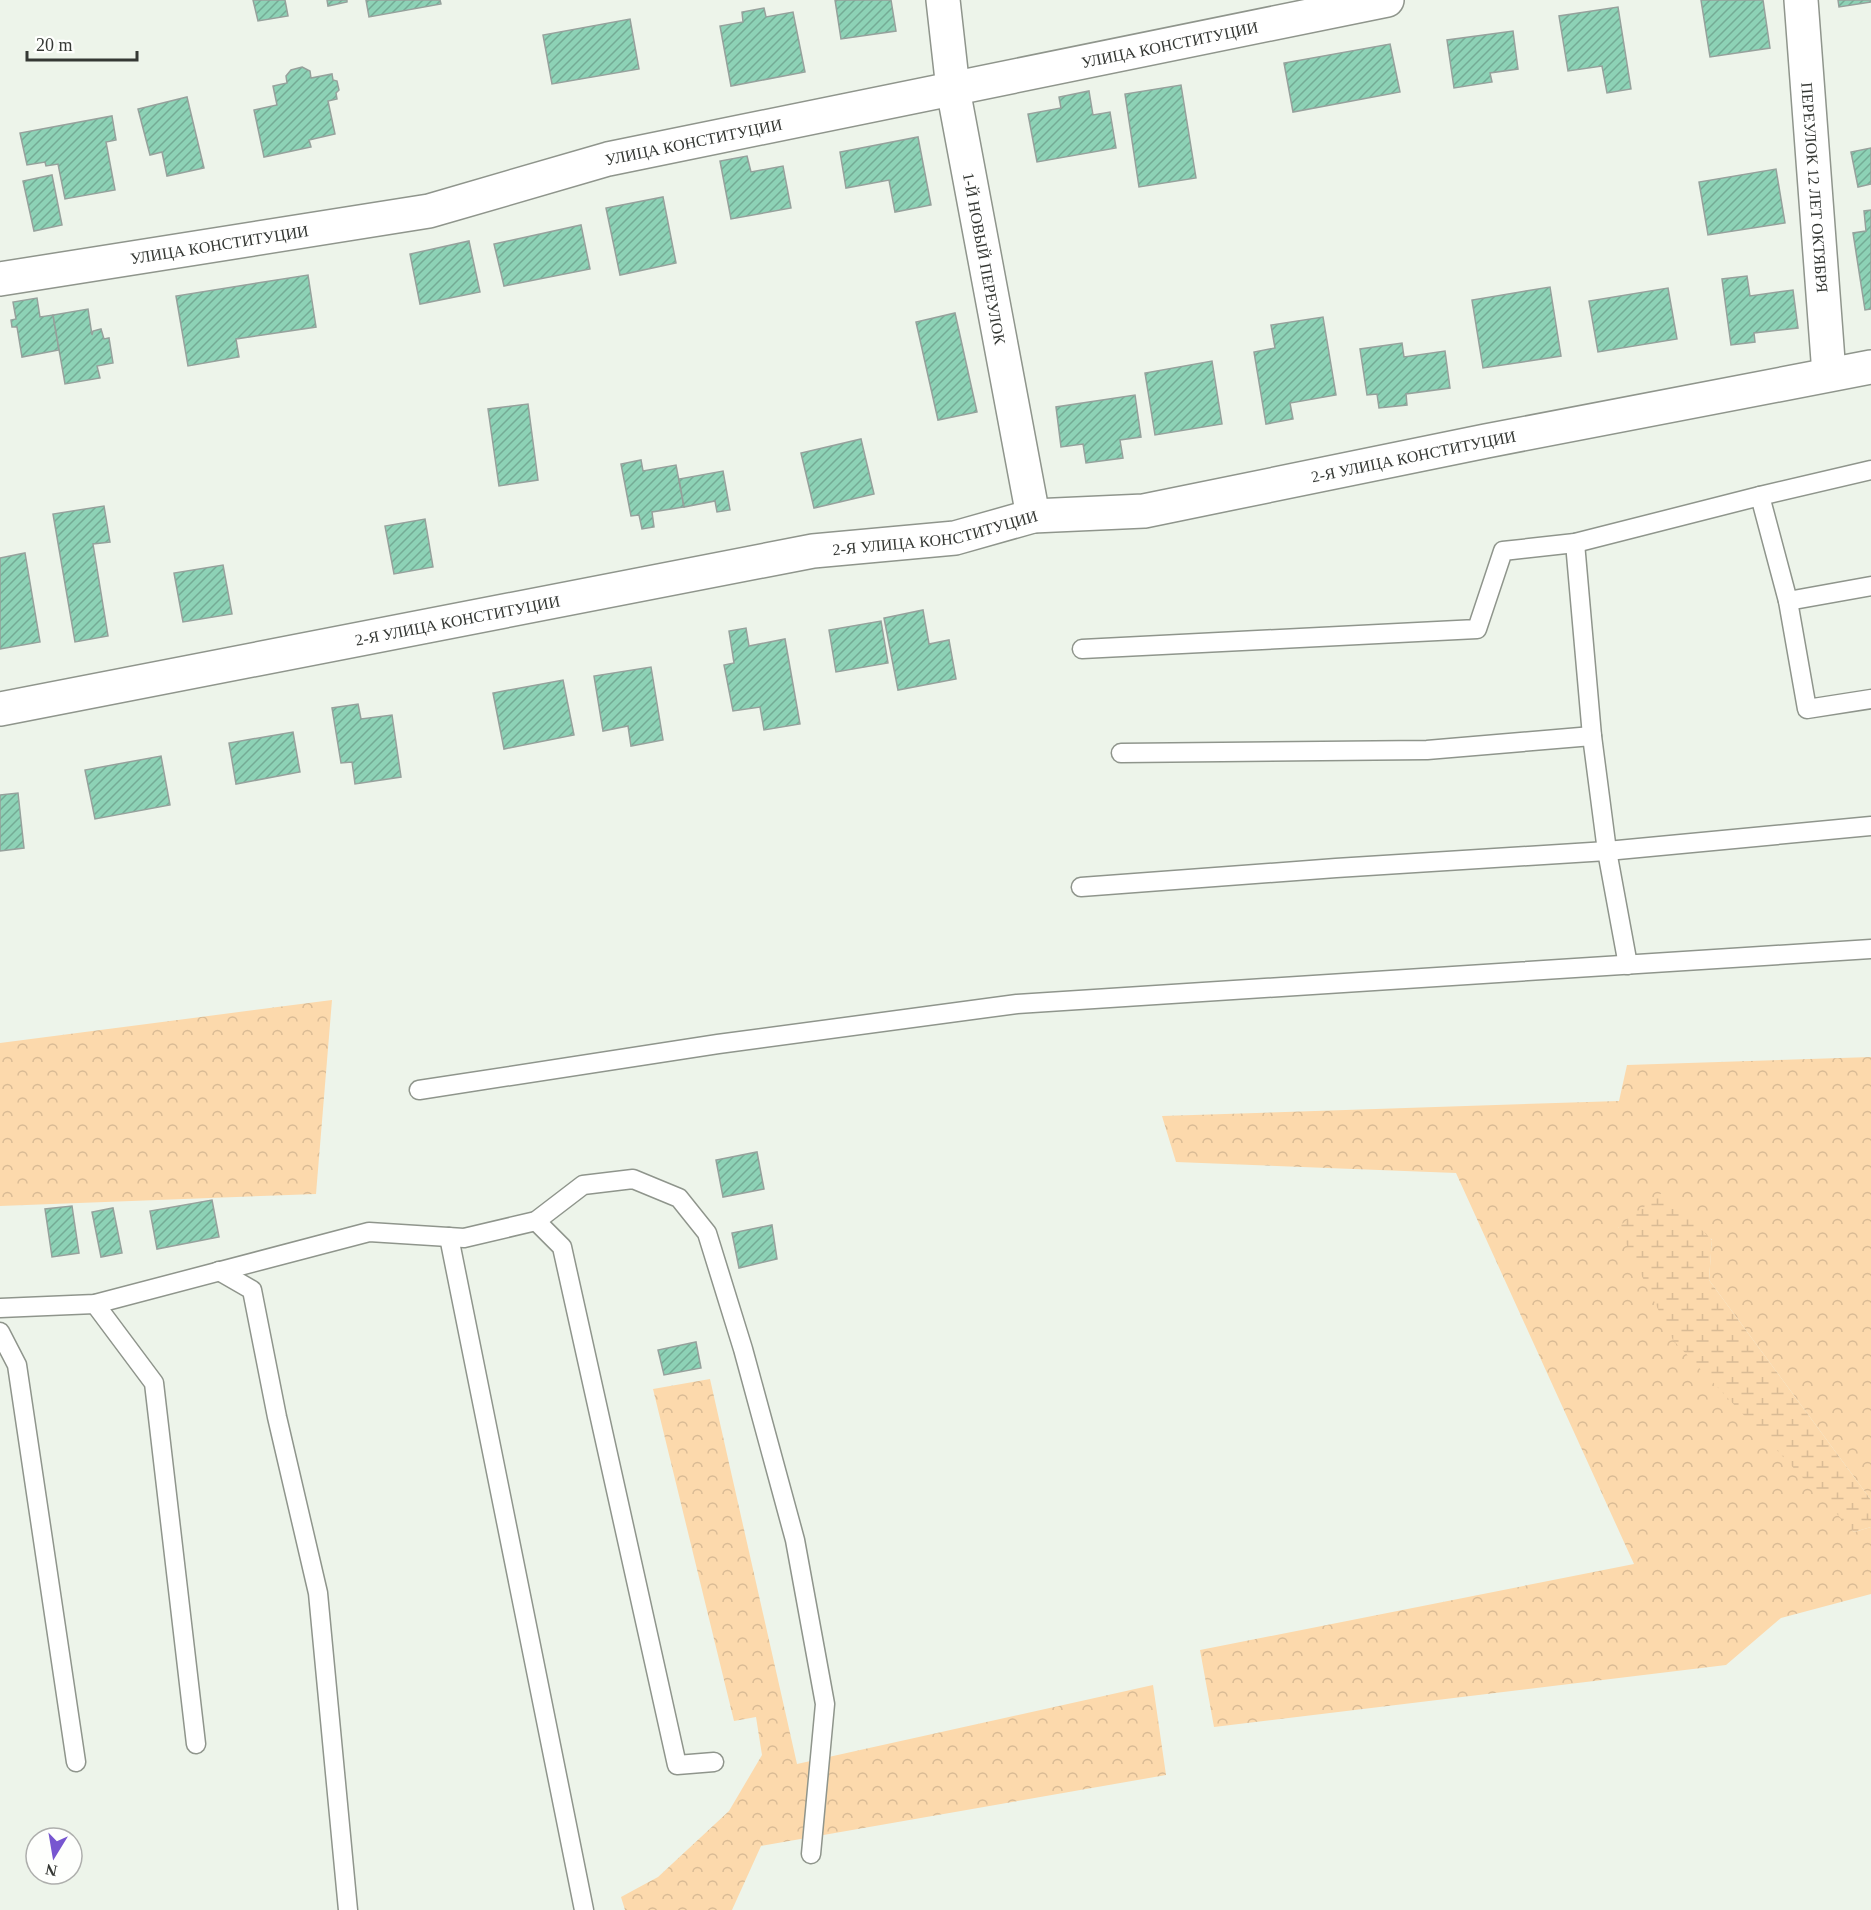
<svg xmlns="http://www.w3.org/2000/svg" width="1871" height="1910" viewBox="0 0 1871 1910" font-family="Georgia,serif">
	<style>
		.forest { fill: url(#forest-crowns) }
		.wetland { fill: url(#wetland-marsh) }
		.building { fill: url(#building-hatch); stroke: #96a19c; stroke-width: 1.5 }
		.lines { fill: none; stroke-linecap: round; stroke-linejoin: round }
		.service-casing { stroke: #8f958c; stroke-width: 21 }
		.minor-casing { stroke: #8f958c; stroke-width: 36 }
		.service { stroke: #fff; stroke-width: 18 }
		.minor { stroke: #fff; stroke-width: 33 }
		.labels { text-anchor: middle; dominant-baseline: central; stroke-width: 6; stroke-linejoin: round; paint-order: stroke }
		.street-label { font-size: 16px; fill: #353834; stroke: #fefffd }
	</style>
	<defs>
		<pattern id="forest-crowns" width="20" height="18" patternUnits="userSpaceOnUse" patternTransform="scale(1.5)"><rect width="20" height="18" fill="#fcd9ac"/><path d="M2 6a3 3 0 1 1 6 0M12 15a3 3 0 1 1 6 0" fill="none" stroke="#d9bb95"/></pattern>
		<pattern id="wetland-marsh" width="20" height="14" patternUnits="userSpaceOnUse" patternTransform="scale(1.5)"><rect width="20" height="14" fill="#fcd9ac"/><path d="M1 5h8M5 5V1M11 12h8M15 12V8" fill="none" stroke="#d9bb95"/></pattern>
		<pattern id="building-hatch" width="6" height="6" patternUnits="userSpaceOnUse" patternTransform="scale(1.5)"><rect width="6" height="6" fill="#8dd2b6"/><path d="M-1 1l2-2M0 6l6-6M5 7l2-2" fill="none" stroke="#74ab95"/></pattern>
	</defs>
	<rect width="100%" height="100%" fill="#edf4ea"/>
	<g class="forest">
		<polygon points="332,1000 316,1194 0,1206 0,1043"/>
		<polygon points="1871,1057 1871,1500 1709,1280 1712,1239 1618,1227 1854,1532 1871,1527 1871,1594 1781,1618 1726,1665 1214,1727 1200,1650 1634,1564 1456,1173 1176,1162 1162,1116 1619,1101 1627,1065"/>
		<polygon points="710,1379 797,1764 1153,1685 1166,1775 761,1846 732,1910 625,1910 621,1897 658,1877 729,1811 762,1755 756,1717 734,1721 653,1389"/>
	</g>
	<polygon class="wetland" points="1663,1192 1712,1240 1709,1280 1871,1500 1871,1527 1854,1532 1673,1340 1618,1227"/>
	<g class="building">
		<polygon points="253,0 285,0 288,16 258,21"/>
		<polygon points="327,0 347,0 347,2 328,6"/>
		<polygon points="366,0 440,0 441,4 369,17"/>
		<polygon points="835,0 891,0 896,31 841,39"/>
		<polygon points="1701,0 1763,0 1770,48 1710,57"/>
		<polygon points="1838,0 1871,0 1871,2 1839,7"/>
		<polygon points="1618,7 1631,89 1607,93 1602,66 1568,71 1559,16"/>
		<polygon points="764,8 766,17 793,12 805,72 731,86 720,26 743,22 742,12"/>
		<polygon points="630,19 639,69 552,84 543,35"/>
		<polygon points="1513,31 1518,69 1490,73 1492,82 1454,88 1447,40"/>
		<polygon points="1390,44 1400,92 1293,112 1284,63"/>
		<polygon points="302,67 310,71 311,78 332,74 333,80 337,81 339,90 336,93 337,99 328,101 335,134 309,140 311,147 264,157 254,110 277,105 273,86 287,83 286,76 291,70"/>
		<polygon points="1181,85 1196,178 1139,187 1125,94"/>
		<polygon points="1089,91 1093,115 1110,112 1116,148 1037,162 1028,114 1061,108 1059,97"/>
		<polygon points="187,97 204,168 167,176 162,152 150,155 138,109"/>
		<polygon points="112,116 116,140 106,142 115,190 65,199 58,164 46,166 45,162 27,165 20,133"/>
		<polygon points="918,137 931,205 895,212 889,180 846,188 840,152"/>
		<polygon points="1871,148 1871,184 1858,187 1851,152"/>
		<polygon points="747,156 751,172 783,166 791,208 731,219 720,161"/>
		<polygon points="1776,169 1785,223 1708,235 1699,182"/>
		<polygon points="52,175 62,225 34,231 23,181"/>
		<polygon points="663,197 676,263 620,275 606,208"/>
		<polygon points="1871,210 1871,309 1865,310 1853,233 1866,231 1864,211"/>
		<polygon points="581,225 590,269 504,286 494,244"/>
		<polygon points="469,241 480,292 420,304 410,254"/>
		<polygon points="308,275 316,327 236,339 239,357 188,366 176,296"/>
		<polygon points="1747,276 1750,296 1793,290 1798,328 1754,333 1755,342 1731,345 1722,279"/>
		<polygon points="1550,287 1561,356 1483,368 1472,300"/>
		<polygon points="1668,288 1677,339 1598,352 1589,301"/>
		<polygon points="37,298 40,317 53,315 59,350 22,357 17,327 12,327 11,320 16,319 13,302"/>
		<polygon points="88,309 92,335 93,331 101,329 104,339 109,338 113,363 97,366 100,378 65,384 53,315"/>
		<polygon points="955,313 977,412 938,420 916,322"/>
		<polygon points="1323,317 1336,395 1290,403 1293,419 1266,424 1254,352 1275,348 1271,325"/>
		<polygon points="1402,343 1404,357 1445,351 1450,388 1406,394 1407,405 1379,408 1377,394 1367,395 1360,349"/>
		<polygon points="1212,361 1222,424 1155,435 1145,373"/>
		<polygon points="1135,395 1141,437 1120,440 1123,458 1086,463 1083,444 1061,447 1056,407"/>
		<polygon points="528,404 538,480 499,486 488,409"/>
		<polygon points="861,439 874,494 814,508 801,453"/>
		<polygon points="641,460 643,471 676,465 684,507 652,512 654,527 642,529 639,515 631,516 621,464"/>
		<polygon points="723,471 730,510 717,512 715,501 684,507 679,479"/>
		<polygon points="104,506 110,542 93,544 108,636 75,642 53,514"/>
		<polygon points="425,519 433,567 394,574 385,526"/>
		<polygon points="25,553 40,642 0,649 0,558"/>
		<polygon points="223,565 232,614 183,622 174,573"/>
		<polygon points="923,610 929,644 949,640 956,679 898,690 884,618"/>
		<polygon points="881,621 888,663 836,672 829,630"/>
		<polygon points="746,628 749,646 785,639 800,724 764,730 760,707 733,711 724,665 734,663 729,631"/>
		<polygon points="651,667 663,740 631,746 628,726 603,731 594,676"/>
		<polygon points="563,680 574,735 504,749 493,693"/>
		<polygon points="358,704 361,719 392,715 401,777 355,784 352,762 341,763 332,708"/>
		<polygon points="293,732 300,772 236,784 229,743"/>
		<polygon points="161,756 170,805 95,819 85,770"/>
		<polygon points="18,793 24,848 0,851 0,795"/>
		<polygon points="757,1152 764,1189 723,1197 716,1160"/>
		<polygon points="212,1200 219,1237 157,1249 150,1211"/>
		<polygon points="72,1206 79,1253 52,1257 45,1209"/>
		<polygon points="113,1208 122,1253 101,1257 92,1212"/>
		<polygon points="772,1225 777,1259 739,1268 732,1233"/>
		<polygon points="696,1342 701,1368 664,1375 658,1350"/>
	</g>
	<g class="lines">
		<defs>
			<g id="service">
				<polyline points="1760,496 1788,601 1807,709 1871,699"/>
				<polyline points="1575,543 1592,736 1607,851 1628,965"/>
				<polyline points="1788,601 1871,586"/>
				<polyline points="1082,649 1477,629 1503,551 1575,543 1760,496 1871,470"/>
				<polyline points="1121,753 1427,750 1592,736"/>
				<polyline points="1081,887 1336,868 1607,851 1871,826"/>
				<polyline points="419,1090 718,1044 1017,1004 1871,949"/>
				<polyline points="536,1221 562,1247 677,1765 714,1762"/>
				<polyline points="449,1237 584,1910"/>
				<polyline points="219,1271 252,1290 277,1417 318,1593 348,1910"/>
				<polyline points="95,1304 154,1383 196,1744"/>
				<polyline points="0,1308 95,1304 369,1232 464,1238 536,1221 583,1185 633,1179 679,1198 707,1233 743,1349 795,1540 825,1704 811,1854"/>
				<polyline points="0,1332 17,1365 76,1762"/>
			</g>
			<g id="minor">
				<path id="s1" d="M 943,0 L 953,89 L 1033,516"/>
				<path id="s2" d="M 1801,0 L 1829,374"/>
				<path id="s3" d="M 0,279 L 429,211 L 608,159 L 1387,0"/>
				<path id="s4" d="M 0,709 L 813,551 L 955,538 L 1033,516 L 1144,511 L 1486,441 L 1871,367"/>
			</g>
		</defs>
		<use href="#service" class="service-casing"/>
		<use href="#minor" class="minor-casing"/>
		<use href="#service" class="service"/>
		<use href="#minor" class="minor"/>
	</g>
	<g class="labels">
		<g class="street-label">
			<text stroke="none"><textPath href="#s3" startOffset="1194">УЛИЦА КОНСТИТУЦИИ</textPath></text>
			<text stroke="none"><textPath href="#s3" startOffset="708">УЛИЦА КОНСТИТУЦИИ</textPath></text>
			<text stroke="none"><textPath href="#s2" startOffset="188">ПЕРЕУЛОК 12 ЛЕТ ОКТЯБРЯ</textPath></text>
			<text stroke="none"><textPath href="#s3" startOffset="222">УЛИЦА КОНСТИТУЦИИ</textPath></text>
			<text stroke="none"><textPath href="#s1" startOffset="262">1-Й НОВЫЙ ПЕРЕУЛОК</textPath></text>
			<text stroke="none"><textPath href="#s4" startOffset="1438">2-Я УЛИЦА КОНСТИТУЦИИ</textPath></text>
			<text stroke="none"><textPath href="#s4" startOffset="952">2-Я УЛИЦА КОНСТИТУЦИИ</textPath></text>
			<text stroke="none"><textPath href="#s4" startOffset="466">2-Я УЛИЦА КОНСТИТУЦИИ</textPath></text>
		</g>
	</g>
	<g transform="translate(54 1856) rotate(191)"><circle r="28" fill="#fefffd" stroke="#aeafad" stroke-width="1.5"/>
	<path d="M0-4.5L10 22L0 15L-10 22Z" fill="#7756d0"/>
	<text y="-9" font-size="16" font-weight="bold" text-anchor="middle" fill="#353834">N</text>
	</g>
	<path d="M27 51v9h110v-9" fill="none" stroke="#353834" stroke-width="3"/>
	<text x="36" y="51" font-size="18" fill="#353834" stroke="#fefffd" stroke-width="4.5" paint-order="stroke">20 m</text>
</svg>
